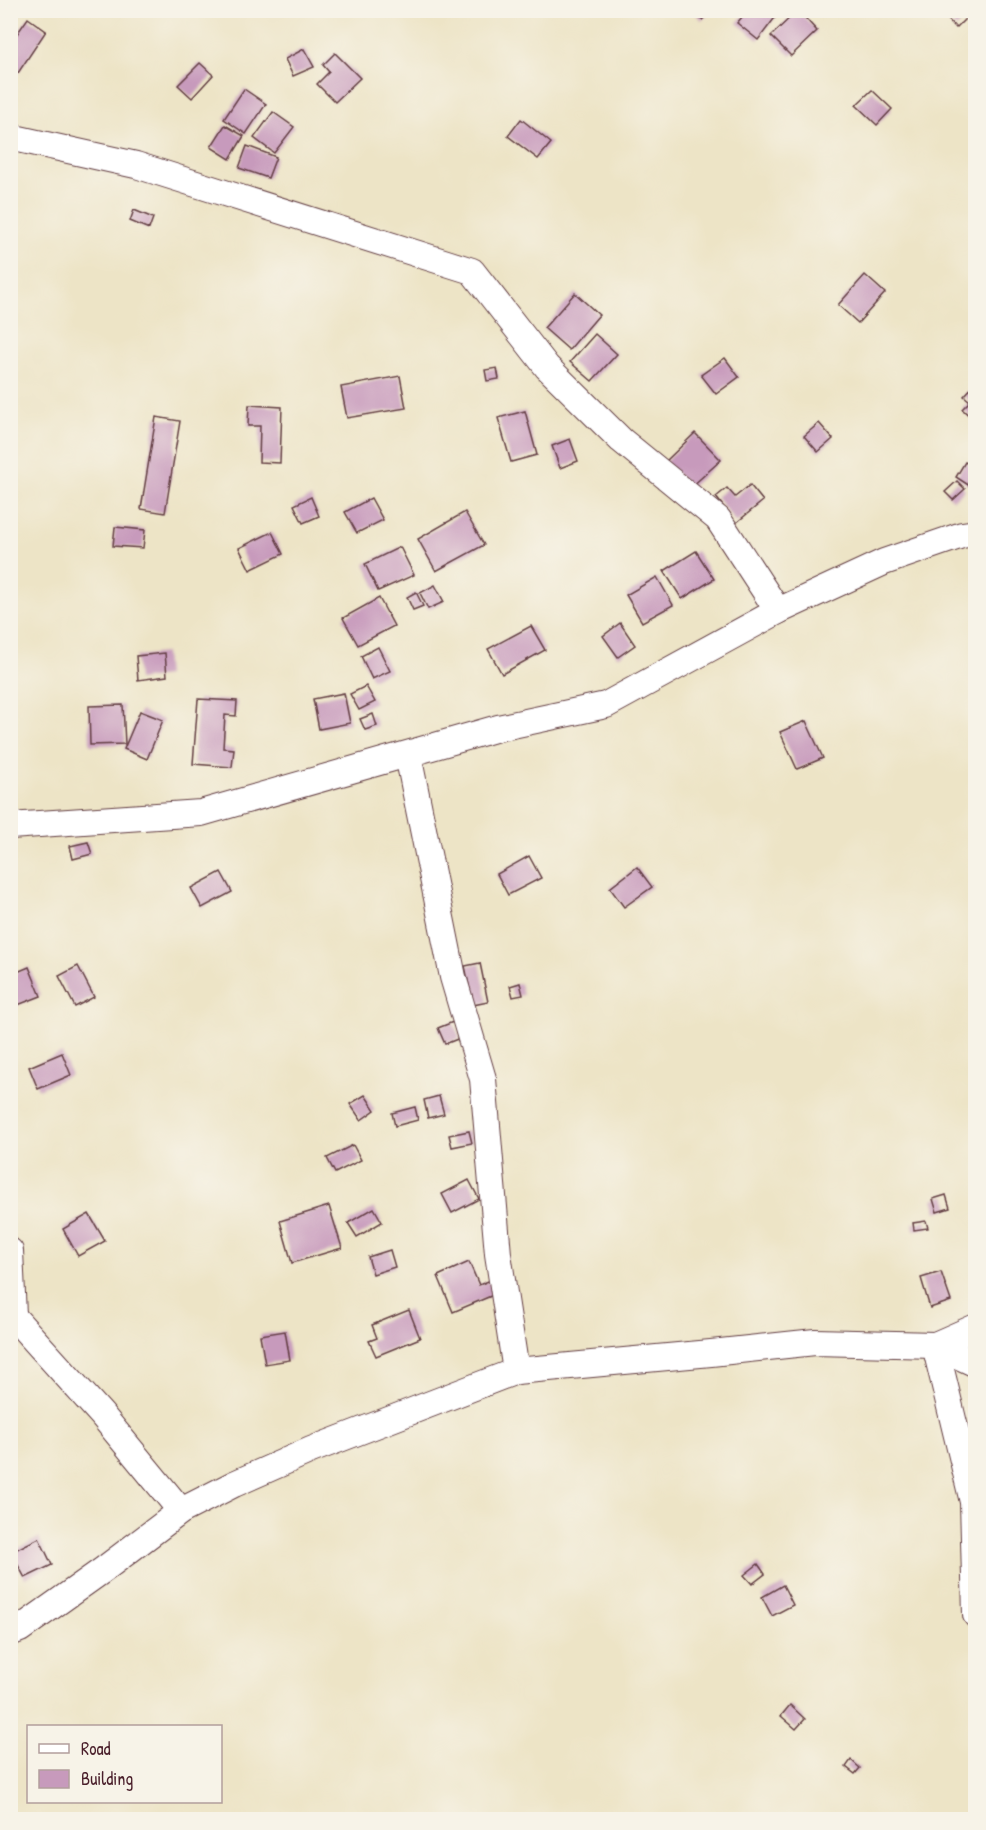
<svg xmlns="http://www.w3.org/2000/svg" width="986" height="1830" viewBox="0 0 986 1830" font-family="'Patrick Hand',sans-serif">
	<style>
		.building { fill: #c79abc }
		.lines { fill: none; stroke-linecap: round; stroke-linejoin: round }
		.street-casing { stroke: #623d42; stroke-width: 28 }
		.street { stroke: #fff; stroke-width: 26 }
	</style>
	<rect width="100%" height="100%" fill="#f7f3e8"/>
	<filter id="ink" filterUnits="userSpaceOnUse"><feTurbulence type="fractalNoise" baseFrequency=".0167" numOctaves="2"/><feDisplacementMap in="SourceGraphic" scale="12" xChannelSelector="R" yChannelSelector="G"/><feConvolveMatrix kernelMatrix="1 2 1 2 8 2 1 2 1" color-interpolation-filters="sRGB"/></filter>
	<filter id="wash" filterUnits="userSpaceOnUse"><feTurbulence type="fractalNoise" baseFrequency=".008" numOctaves="4" result="noise"/><feDisplacementMap in="SourceGraphic" scale="24" xChannelSelector="R" yChannelSelector="G"/><feGaussianBlur stdDeviation="1.35" result="paint"/><feColorMatrix in="noise" values="0 0 0 0 0 0 0 0 0 0 0 0 0 0 0 0 0 1.4 0 .05"/><feComposite in="paint" operator="in"/></filter>
	<g filter="url(#wash)">
		<rect width="100%" height="100%" fill="#ede4c6"/>
		<g id="blocks">
			<g class="building">
				<polygon points="692,10 712,10 702,20"/>
				<polygon points="748,10 772,10 777,15 758,40 737,23"/>
				<polygon points="798,10 817,31 791,56 771,36"/>
				<polygon points="939,10 974,10 956,28"/>
				<polygon points="28,18 46,31 18,73 10,68 10,44"/>
				<polygon points="304,49 314,67 293,76 285,59"/>
				<polygon points="335,53 360,78 335,102 317,84 329,72 323,65"/>
				<polygon points="200,63 213,75 192,98 178,85"/>
				<polygon points="244,89 266,104 246,134 224,119"/>
				<polygon points="872,90 892,109 877,125 856,105"/>
				<polygon points="273,112 294,127 274,153 254,138"/>
				<polygon points="521,119 551,143 538,159 508,136"/>
				<polygon points="225,125 244,136 230,159 211,147"/>
				<polygon points="247,146 276,157 268,178 239,168"/>
				<polygon points="134,210 153,218 149,229 130,221"/>
				<polygon points="865,275 885,293 858,323 838,305"/>
				<polygon points="575,293 599,315 569,350 544,328"/>
				<polygon points="595,334 617,354 592,381 570,362"/>
				<polygon points="725,358 739,377 716,394 701,375"/>
				<polygon points="497,368 499,379 487,381 485,370"/>
				<polygon points="400,376 406,408 347,418 341,387"/>
				<polygon points="976,383 976,419 974,420 962,409 970,401 964,396"/>
				<polygon points="249,405 282,407 280,463 259,462 260,426 248,426"/>
				<polygon points="525,411 537,455 511,462 498,418"/>
				<polygon points="156,417 180,421 165,513 141,509"/>
				<polygon points="819,423 833,439 818,452 804,436"/>
				<polygon points="695,433 721,460 690,488 665,462"/>
				<polygon points="570,439 578,461 560,468 552,446"/>
				<polygon points="965,462 976,468 976,490 956,477"/>
				<polygon points="957,481 965,489 953,500 945,492"/>
				<polygon points="750,485 763,501 736,523 716,497 727,488 735,497"/>
				<polygon points="311,497 319,516 303,523 294,505"/>
				<polygon points="371,498 383,520 357,533 345,512"/>
				<polygon points="465,512 484,545 436,571 418,539"/>
				<polygon points="115,527 145,530 143,548 113,546"/>
				<polygon points="272,532 283,554 250,570 239,548"/>
				<polygon points="400,547 414,575 378,591 365,564"/>
				<polygon points="696,551 714,579 682,599 664,571"/>
				<polygon points="657,577 673,605 642,622 626,595"/>
				<polygon points="435,585 444,602 428,609 420,593"/>
				<polygon points="416,592 423,606 413,610 407,597"/>
				<polygon points="379,598 394,626 358,645 343,618"/>
				<polygon points="620,623 635,645 618,657 603,636"/>
				<polygon points="531,626 545,650 502,674 488,649"/>
				<polygon points="378,647 390,671 372,679 361,656"/>
				<polygon points="165,653 167,676 138,680 136,656"/>
				<polygon points="366,686 375,702 359,710 350,694"/>
				<polygon points="344,693 350,723 319,729 313,699"/>
				<polygon points="198,699 237,701 236,716 225,715 223,748 234,749 232,767 193,764"/>
				<polygon points="123,705 125,744 90,745 89,706"/>
				<polygon points="140,711 163,720 147,759 124,749"/>
				<polygon points="373,714 377,726 365,730 360,719"/>
				<polygon points="806,721 823,758 797,769 780,732"/>
				<polygon points="88,842 92,854 73,859 70,846"/>
				<polygon points="529,856 541,878 508,895 497,874"/>
				<polygon points="637,867 652,887 624,907 610,888"/>
				<polygon points="221,872 232,892 202,908 191,888"/>
				<polygon points="480,963 488,1002 473,1005 465,966"/>
				<polygon points="78,966 94,997 75,1007 59,976"/>
				<polygon points="29,967 41,996 10,1008 10,975"/>
				<polygon points="520,983 523,995 513,997 510,986"/>
				<polygon points="453,1022 460,1038 445,1044 438,1028"/>
				<polygon points="62,1053 71,1075 38,1089 29,1067"/>
				<polygon points="365,1095 375,1110 361,1120 350,1104"/>
				<polygon points="439,1096 444,1114 428,1118 424,1100"/>
				<polygon points="415,1107 418,1120 395,1126 392,1113"/>
				<polygon points="469,1131 472,1143 452,1147 449,1135"/>
				<polygon points="353,1145 361,1160 335,1173 327,1158"/>
				<polygon points="469,1180 479,1199 452,1213 442,1194"/>
				<polygon points="946,1195 950,1208 937,1212 933,1199"/>
				<polygon points="329,1206 342,1248 292,1263 280,1221"/>
				<polygon points="374,1208 382,1222 357,1237 348,1223"/>
				<polygon points="89,1214 105,1241 78,1256 63,1229"/>
				<polygon points="926,1221 928,1228 914,1230 913,1223"/>
				<polygon points="390,1250 395,1267 373,1274 368,1257"/>
				<polygon points="469,1262 479,1285 493,1279 498,1293 453,1312 438,1276"/>
				<polygon points="941,1272 951,1301 930,1308 921,1278"/>
				<polygon points="409,1310 420,1338 376,1356 369,1341 377,1338 372,1325"/>
				<polygon points="285,1331 290,1360 265,1364 260,1335"/>
				<polygon points="39,1538 52,1565 25,1578 11,1552"/>
				<polygon points="758,1564 765,1574 752,1584 744,1575"/>
				<polygon points="783,1585 793,1605 772,1616 762,1597"/>
				<polygon points="790,1705 805,1719 796,1729 781,1716"/>
				<polygon points="851,1760 860,1768 855,1774 846,1767"/>
			</g>
		</g>
	</g>
	<g filter="url(#ink)">
		<use href="#blocks" fill-opacity="0" stroke="#623d42" stroke-width="1.5"/>
		<g class="lines">
			<defs>
				<g id="street">
					<polyline points="10,137 136,165 472,271 547,367 621,440 718,519 778,611"/>
					<polyline points="408,755 453,977 483,1079 498,1254 516,1371"/>
					<polyline points="10,826 201,813 498,728 606,705 778,611 884,562 962,535 976,533"/>
					<polyline points="10,1251 13,1315"/>
					<polyline points="10,1313 102,1415 181,1511"/>
					<polyline points="935,1345 973,1502 976,1615"/>
					<polyline points="935,1345 976,1364"/>
					<polyline points="10,1633 20,1629 103,1570 181,1511 234,1484 311,1450 516,1371 711,1353 815,1342 935,1345 976,1327"/>
				</g>
			</defs>
			<use href="#street" class="street-casing"/>
			<use href="#street" class="street"/>
		</g>
	</g>
	<rect width="986" height="1830" fill="none" stroke="#f7f3e8" stroke-width="36"/>
	<rect x="27" y="1725" width="195" height="78" fill="#f7f3e8" stroke="#b29e9c" stroke-width="1.5"/>
	<rect x="39" y="1744" width="30" height="9" fill="#ffffff" stroke="#b29e9c" stroke-width="1.5"/>
	<text x="81" y="1755" font-size="18" fill="#4a1f2b">Road</text>
	<rect x="39" y="1770" width="30" height="18" fill="#c79abc" stroke="#b29e9c" stroke-width="1.5"/>
	<text x="81" y="1785" font-size="18" fill="#4a1f2b">Building</text>
</svg>
